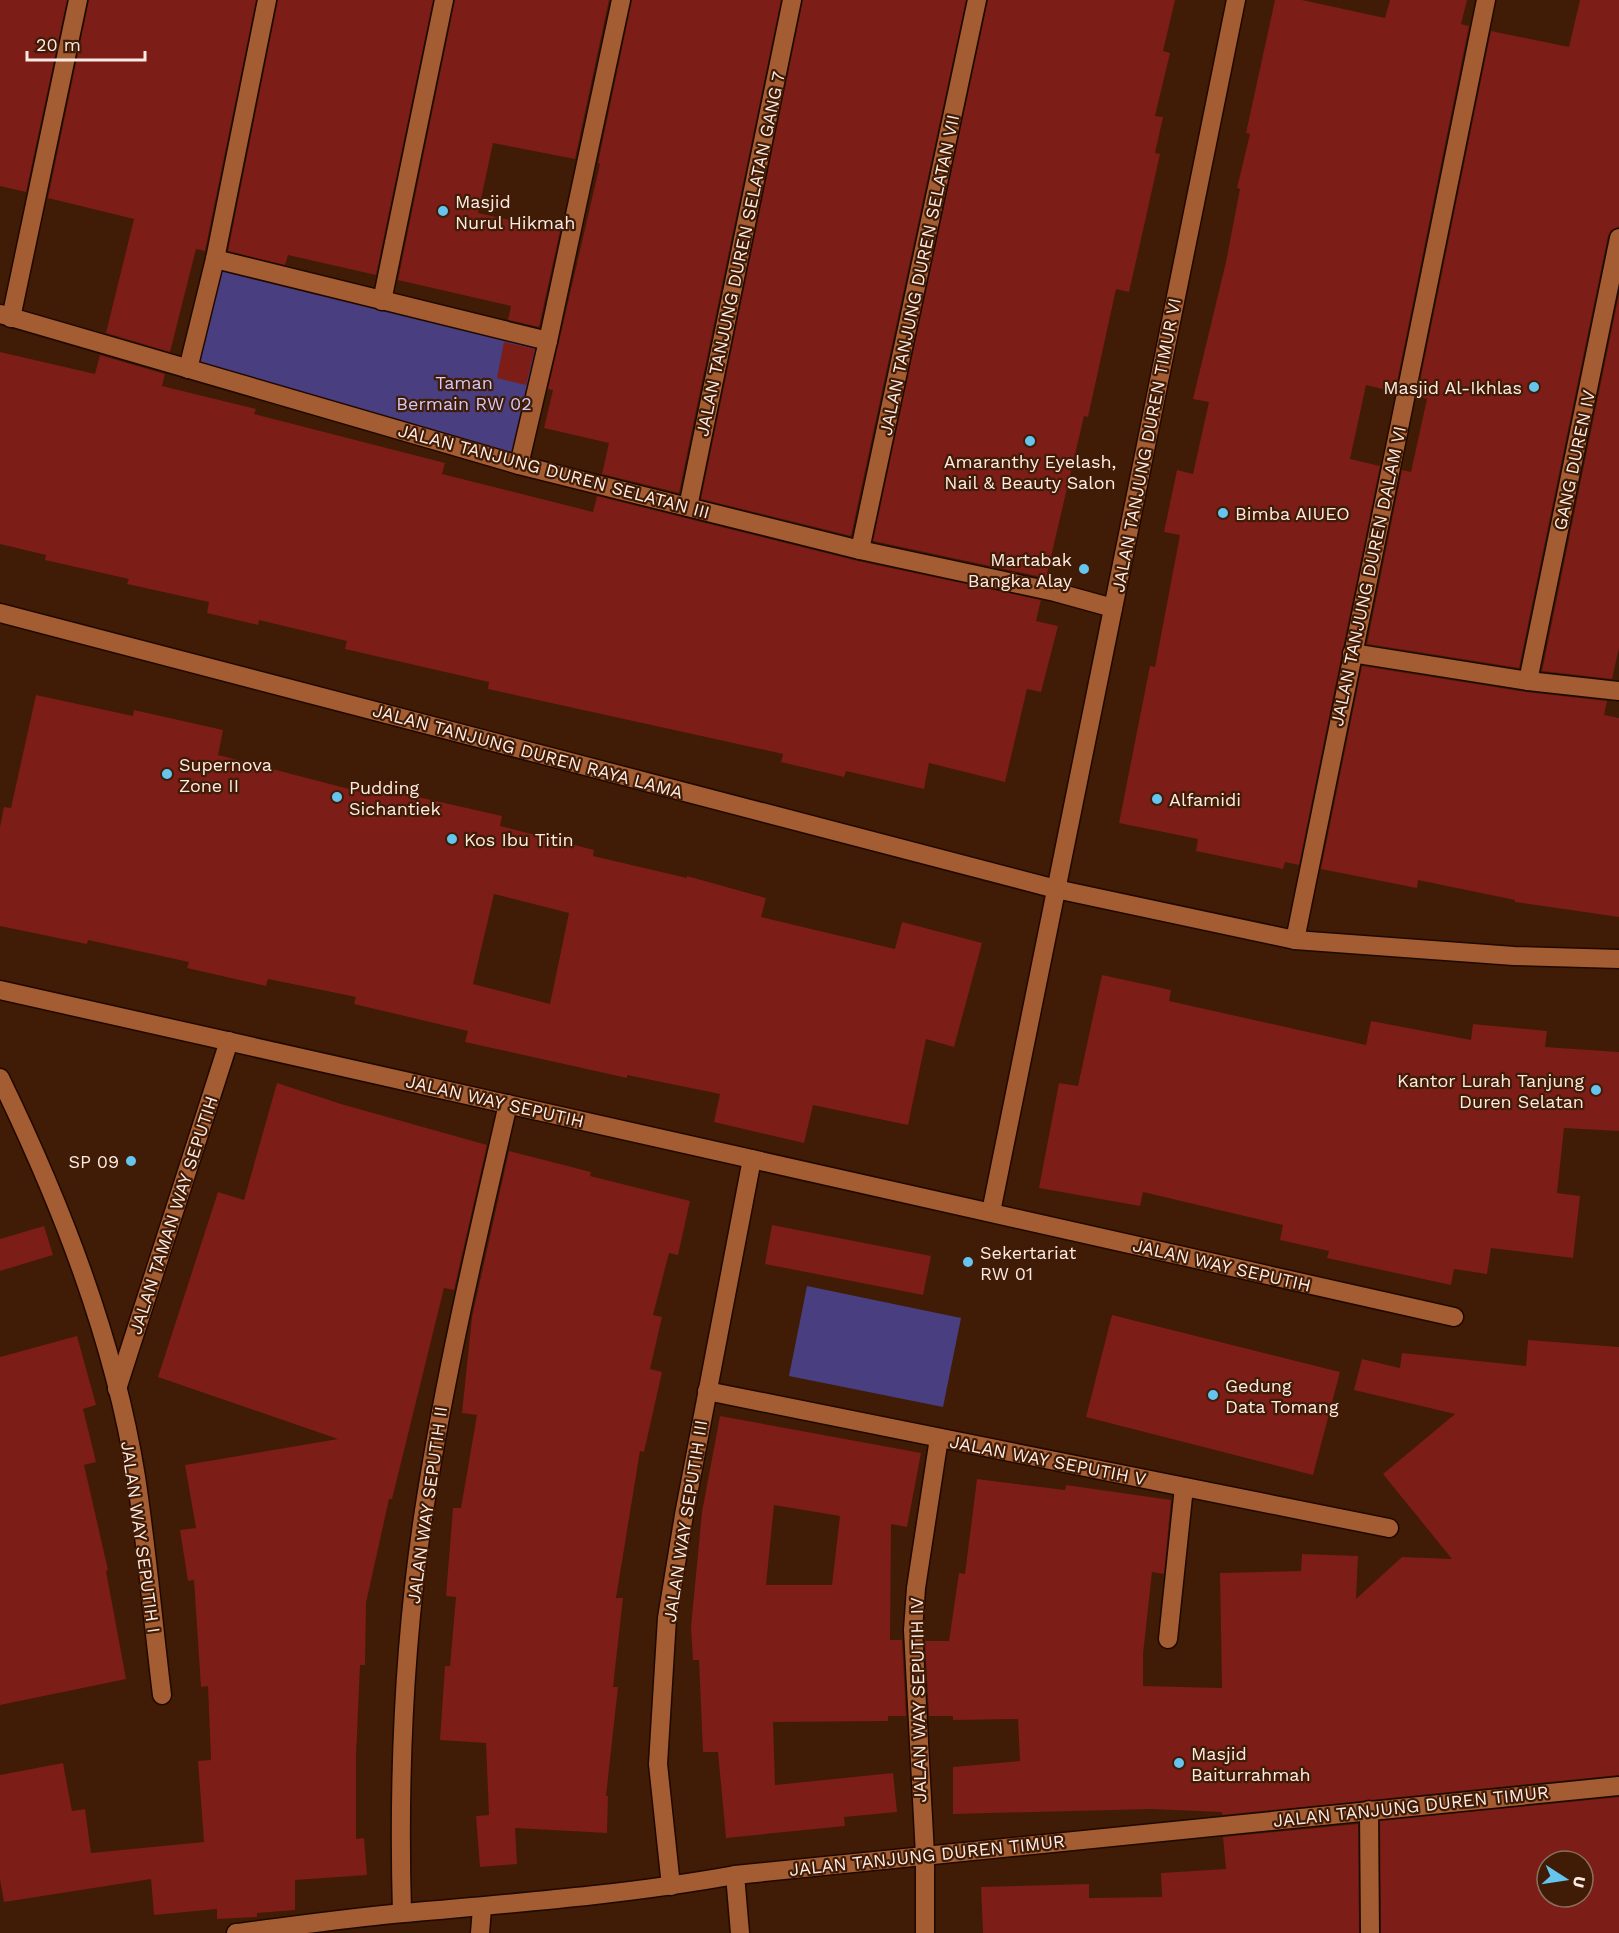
<svg xmlns="http://www.w3.org/2000/svg" width="1619" height="1933" viewBox="0 0 1619 1933" font-family="'Work Sans',sans-serif">
	<style>
		.green { fill: #493e7f }
		.building { fill: #7c1d17; fill-rule: evenodd }
		.lines { fill: none; stroke-linecap: round; stroke-linejoin: round }
		.minor-casing { stroke: #1f0901; stroke-width: 21 }
		.minor { stroke: #a45c32; stroke-width: 18 }
		.poi-dot { fill: #65c5ee; stroke: #401b05; stroke-width: 2 }
		.labels { text-anchor: middle; dominant-baseline: central; stroke-width: 4.5; stroke-linejoin: round; paint-order: stroke }
		.poi-label { font-size: 18px; fill: #fdebe3; stroke: #401b05; text-anchor: start }
		.street-label { font-size: 18px; fill: #fdebe3; stroke: #401b05 }
		.park-label { font-size: 18px; fill: #cecaf9; stroke: #401b05 }
	</style>
	<rect width="100%" height="100%" fill="#401b05"/>
	<g class="green">
		<polygon points="218,265 543,345 515,474 194,380"/>
		<polygon points="807,1286 961,1318 943,1407 789,1376"/>
	</g>
	<g class="building">
		<polygon points="0,0 67,0 26,192 0,186"/>
		<polygon points="89,0 256,0 205,251 196,249 170,352 106,333 134,219 48,198"/>
		<polygon points="278,0 433,0 376,275 288,255 285,265 228,251"/>
		<polygon points="455,0 609,0 575,159 493,143 478,213 560,231 539,327 508,320 511,306 398,280"/>
		<polygon points="632,0 781,0 679,493 602,474 609,443 544,428 553,390 548,389 600,164 598,163"/>
		<polygon points="803,0 966,0 851,536 701,499"/>
		<polygon points="988,0 1175,0 1163,51 1170,53 1155,116 1163,117 1155,153 1160,154 1144,226 1129,292 1116,289 1088,417 1084,416 1046,578 873,541"/>
		<polygon points="1275,0 1302,0 1385,18 1390,0 1467,0 1461,24 1469,26 1395,392 1366,385 1350,459 1380,466 1299,865 1285,862 1283,869 1196,851 1198,839 1119,823 1150,666 1155,667 1180,535 1164,532 1177,470 1193,474 1209,402 1193,399 1226,262 1240,189 1237,188 1250,134 1246,133"/>
		<polygon points="1580,0 1619,0 1619,227 1611,230 1608,236 1519,668 1367,644 1402,470 1411,472 1427,399 1417,396 1491,31 1569,47"/>
		<polygon points="1619,294 1619,648 1612,679 1542,671"/>
		<polygon points="504,342 535,349 526,385 497,378"/>
		<polygon points="0,352 95,374 100,355 165,374 162,386 256,409 254,414 445,463 442,474 593,512 597,496 858,561 1041,600 1036,621 1058,626 1041,692 1027,689 1005,782 929,763 924,789 846,771 844,777 781,762 783,754 488,689 489,682 345,649 347,641 259,620 258,625 207,613 209,602 127,584 129,579 45,560 46,555 0,544"/>
		<polygon points="1362,666 1526,692 1607,701 1604,715 1619,718 1619,917 1515,902 1515,900 1418,880 1417,888 1321,869"/>
		<path d="M 36,695 L 133,716 L 134,710 L 223,730 L 218,755 L 372,795 L 374,787 L 502,816 L 500,826 L 594,850 L 593,856 L 687,878 L 687,876 L 766,898 L 761,917 L 895,949 L 902,922 L 982,943 L 954,1047 L 926,1039 L 908,1125 L 813,1105 L 804,1143 L 714,1122 L 720,1094 L 627,1075 L 627,1078 L 465,1042 L 468,1031 L 354,1004 L 356,997 L 268,979 L 266,986 L 187,968 L 189,962 L 88,940 L 87,944 L 0,926 L 0,827 L 4,807 L 11,808 ZM 494,894 L 569,913 L 550,1004 L 473,984 Z"/>
		<polygon points="1102,975 1171,990 1169,1001 1366,1045 1371,1021 1471,1040 1473,1024 1547,1031 1545,1047 1619,1052 1619,1131 1564,1128 1557,1193 1580,1196 1573,1258 1491,1248 1487,1274 1454,1269 1451,1285 1327,1258 1329,1251 1280,1240 1283,1225 1143,1192 1140,1206 1039,1188 1059,1083 1078,1086"/>
		<polygon points="277,1083 341,1104 487,1145 454,1290 444,1288 392,1499 389,1499 366,1603 365,1665 360,1665 356,1757 356,1839 364,1838 367,1875 295,1880 295,1910 257,1913 257,1917 217,1919 217,1909 154,1915 151,1879 4,1902 0,1879 0,1775 63,1763 72,1811 85,1809 91,1853 204,1842 198,1761 211,1760 208,1686 201,1687 194,1580 188,1581 180,1530 196,1528 185,1465 338,1439 158,1377 218,1192 244,1200"/>
		<polygon points="509,1151 591,1172 590,1176 690,1201 678,1255 669,1253 653,1315 662,1317 650,1369 662,1372 644,1452 640,1451 616,1598 623,1598 613,1687 618,1687 606,1796 608,1796 607,1833 515,1828 517,1864 480,1867 476,1816 489,1815 486,1743 440,1740 445,1666 450,1666 456,1597 446,1596 453,1508 461,1508 477,1415 462,1413 472,1317"/>
		<polygon points="772,1225 931,1256 923,1295 765,1264"/>
		<polygon points="44,1226 53,1255 0,1271 0,1239"/>
		<polygon points="1112,1315 1340,1372 1313,1475 1086,1417"/>
		<polygon points="77,1336 96,1405 83,1409 96,1462 84,1465 108,1570 106,1571 126,1679 0,1705 0,1357"/>
		<polygon points="1528,1340 1619,1347 1619,1775 1222,1815 1222,1812 1151,1809 953,1814 953,1767 1020,1761 1018,1719 953,1720 953,1716 929,1716 925,1641 949,1641 959,1573 965,1574 977,1479 1065,1490 1066,1485 1171,1500 1164,1574 1152,1572 1143,1654 1143,1686 1222,1688 1220,1573 1301,1571 1302,1554 1358,1556 1356,1599 1402,1557 1452,1559 1383,1474 1455,1414 1354,1390 1362,1359 1400,1368 1402,1353 1526,1366"/>
		<path d="M 720,1416 L 921,1453 L 907,1527 L 891,1524 L 890,1640 L 902,1640 L 906,1716 L 888,1716 L 888,1721 L 773,1722 L 775,1785 L 893,1773 L 897,1812 L 844,1817 L 845,1826 L 726,1838 L 718,1752 L 703,1752 L 699,1660 L 693,1660 L 691,1627 L 702,1512 ZM 774,1505 L 840,1516 L 832,1585 L 766,1585 Z"/>
		<path d="M 1619,1797 L 1619,1933 L 1381,1933 L 1380,1821 ZM 1547,1861 L 1583,1861 L 1583,1897 L 1547,1897 Z"/>
		<polygon points="1358,1824 1359,1933 983,1933 981,1887 1089,1884 1089,1898 1162,1897 1161,1873 1226,1869 1223,1837"/>
	</g>
	<g class="lines">
		<defs>
			<g id="minor">
				<polyline points="215,259 548,341"/>
				<polyline points="382,301 444,0"/>
				<polyline points="0,314 519,465 860,550 1055,592 1113,608"/>
				<polyline points="11,318 78,0"/>
				<polyline points="188,369 215,259 267,0"/>
				<polyline points="519,465 548,341 621,0"/>
				<polyline points="688,507 792,0"/>
				<polyline points="860,550 977,0"/>
				<polyline points="0,613 1056,889 1295,940 1514,956 1619,959"/>
				<polyline points="1352,653 1528,681 1619,691"/>
				<polyline points="1528,681 1619,238"/>
				<polyline points="1295,940 1486,0"/>
				<polyline points="0,990 1454,1317"/>
				<path d="M 0,1078 C 61,1204 114,1339 136,1477 C 147,1549 153,1622 162,1695"/>
				<polyline points="991,1212 1236,0"/>
				<polyline points="117,1389 229,1041"/>
				<polyline points="707,1391 1389,1528"/>
				<polyline points="1168,1639 1184,1487"/>
				<polyline points="1369,1810 1370,1933"/>
				<polyline points="735,1875 740,1933"/>
				<polyline points="671,1886 658,1764 667,1618 684,1515 752,1159"/>
				<path d="M 402,1913 C 398,1775 404,1635 426,1498 C 447,1365 478,1235 508,1104"/>
				<path d="M 236,1933 C 292,1926 348,1918 404,1913 C 515,1903 625,1895 735,1875 L 1619,1786"/>
				<polyline points="480,1933 482,1908"/>
				<polyline points="925,1933 925,1855 913,1630 916,1588 939,1438"/>
			</g>
		</defs>
		<use href="#minor" class="minor-casing"/>
		<use href="#minor" class="minor"/>
	</g>
	<g class="poi-dot">
		<circle cx="443" cy="211" r="6"/>
		<circle cx="1534" cy="387" r="6"/>
		<circle cx="1030" cy="441" r="6"/>
		<circle cx="1223" cy="513" r="6"/>
		<circle cx="1084" cy="569" r="6"/>
		<circle cx="167" cy="774" r="6"/>
		<circle cx="337" cy="797" r="6"/>
		<circle cx="1157" cy="799" r="6"/>
		<circle cx="452" cy="839" r="6"/>
		<circle cx="1596" cy="1090" r="6"/>
		<circle cx="131" cy="1161" r="6"/>
		<circle cx="968" cy="1262" r="6"/>
		<circle cx="1213" cy="1395" r="6"/>
		<circle cx="1179" cy="1763" r="6"/>
	</g>
	<g class="labels">
		<g class="poi-label">
			<text x="455" y="201">Masjid<tspan x="455" dy="21">Nurul Hikmah</tspan></text>
			<text x="1522" y="387" text-anchor="end">Masjid Al-Ikhlas</text>
			<text x="1030" y="461" text-anchor="middle">Amaranthy Eyelash,<tspan x="1030" dy="21">Nail &amp; Beauty Salon</tspan></text>
			<text x="1235" y="513">Bimba AIUEO</text>
			<text x="1072" y="559" text-anchor="end">Martabak<tspan x="1072" dy="21">Bangka Alay</tspan></text>
			<text x="179" y="764">Supernova<tspan x="179" dy="21">Zone II</tspan></text>
			<text x="349" y="787">Pudding<tspan x="349" dy="21">Sichantiek</tspan></text>
			<text x="1169" y="799">Alfamidi</text>
			<text x="464" y="839">Kos Ibu Titin</text>
			<text x="1584" y="1080" text-anchor="end">Kantor Lurah Tanjung<tspan x="1584" dy="21">Duren Selatan</tspan></text>
			<text x="119" y="1161" text-anchor="end">SP 09</text>
			<text x="980" y="1252">Sekertariat<tspan x="980" dy="21">RW 01</tspan></text>
			<text x="1225" y="1385">Gedung<tspan x="1225" dy="21">Data Tomang</tspan></text>
			<text x="1191" y="1753">Masjid<tspan x="1191" dy="21">Baiturrahmah</tspan></text>
		</g>
		<g class="street-label">
			<text transform="translate(740 254) rotate(-78)">JALAN TANJUNG DUREN SELATAN GANG 7</text>
			<text transform="translate(919 275) rotate(-78)">JALAN TANJUNG DUREN SELATAN VII</text>
			<text transform="translate(1146 445) rotate(-79)">JALAN TANJUNG DUREN TIMUR VI</text>
			<text transform="translate(1574 460) rotate(-78)">GANG DUREN IV</text>
			<text transform="translate(554 471) rotate(15)">JALAN TANJUNG DUREN SELATAN III</text>
			<text transform="translate(1368 576) rotate(-78)">JALAN TANJUNG DUREN DALAM VI</text>
			<text transform="translate(528 751) rotate(15)">JALAN TANJUNG DUREN RAYA LAMA</text>
			<text transform="translate(495 1101) rotate(13)">JALAN WAY SEPUTIH</text>
			<text transform="translate(173 1215) rotate(-72)">JALAN TAMAN WAY SEPUTIH</text>
			<text transform="translate(1222 1265) rotate(13)">JALAN WAY SEPUTIH</text>
			<text transform="translate(1048 1460) rotate(11)">JALAN WAY SEPUTIH V</text>
			<text transform="translate(427 1505) rotate(-82)">JALAN WAY SEPUTIH II</text>
			<text transform="translate(685 1521) rotate(-81)">JALAN WAY SEPUTIH III</text>
			<text transform="translate(141 1537) rotate(82)">JALAN WAY SEPUTIH I</text>
			<text transform="translate(918 1700) rotate(-91)">JALAN WAY SEPUTIH IV</text>
			<text transform="translate(1411 1806) rotate(-6)">JALAN TANJUNG DUREN TIMUR</text>
			<text transform="translate(927 1855) rotate(-6)">JALAN TANJUNG DUREN TIMUR</text>
		</g>
		<g class="park-label">
			<text x="464" y="382">Taman<tspan x="464" dy="21">Bermain RW 02</tspan></text>
		</g>
	</g>
	<g transform="translate(1565 1879) rotate(102)"><circle r="28" fill="#401b05" stroke="#8c6e5e" stroke-width="1.5"/>
	<path d="M0-4.5L10 22L0 15L-10 22Z" fill="#65c5ee"/>
	<text y="-9" font-size="16" font-weight="bold" text-anchor="middle" fill="#fdebe3">U</text>
	</g>
	<path d="M27 51v9h118v-9" fill="none" stroke="#fdebe3" stroke-width="3"/>
	<text x="36" y="51" font-size="18" fill="#fdebe3" stroke="#401b05" stroke-width="4.5" paint-order="stroke">20 m</text>
</svg>
